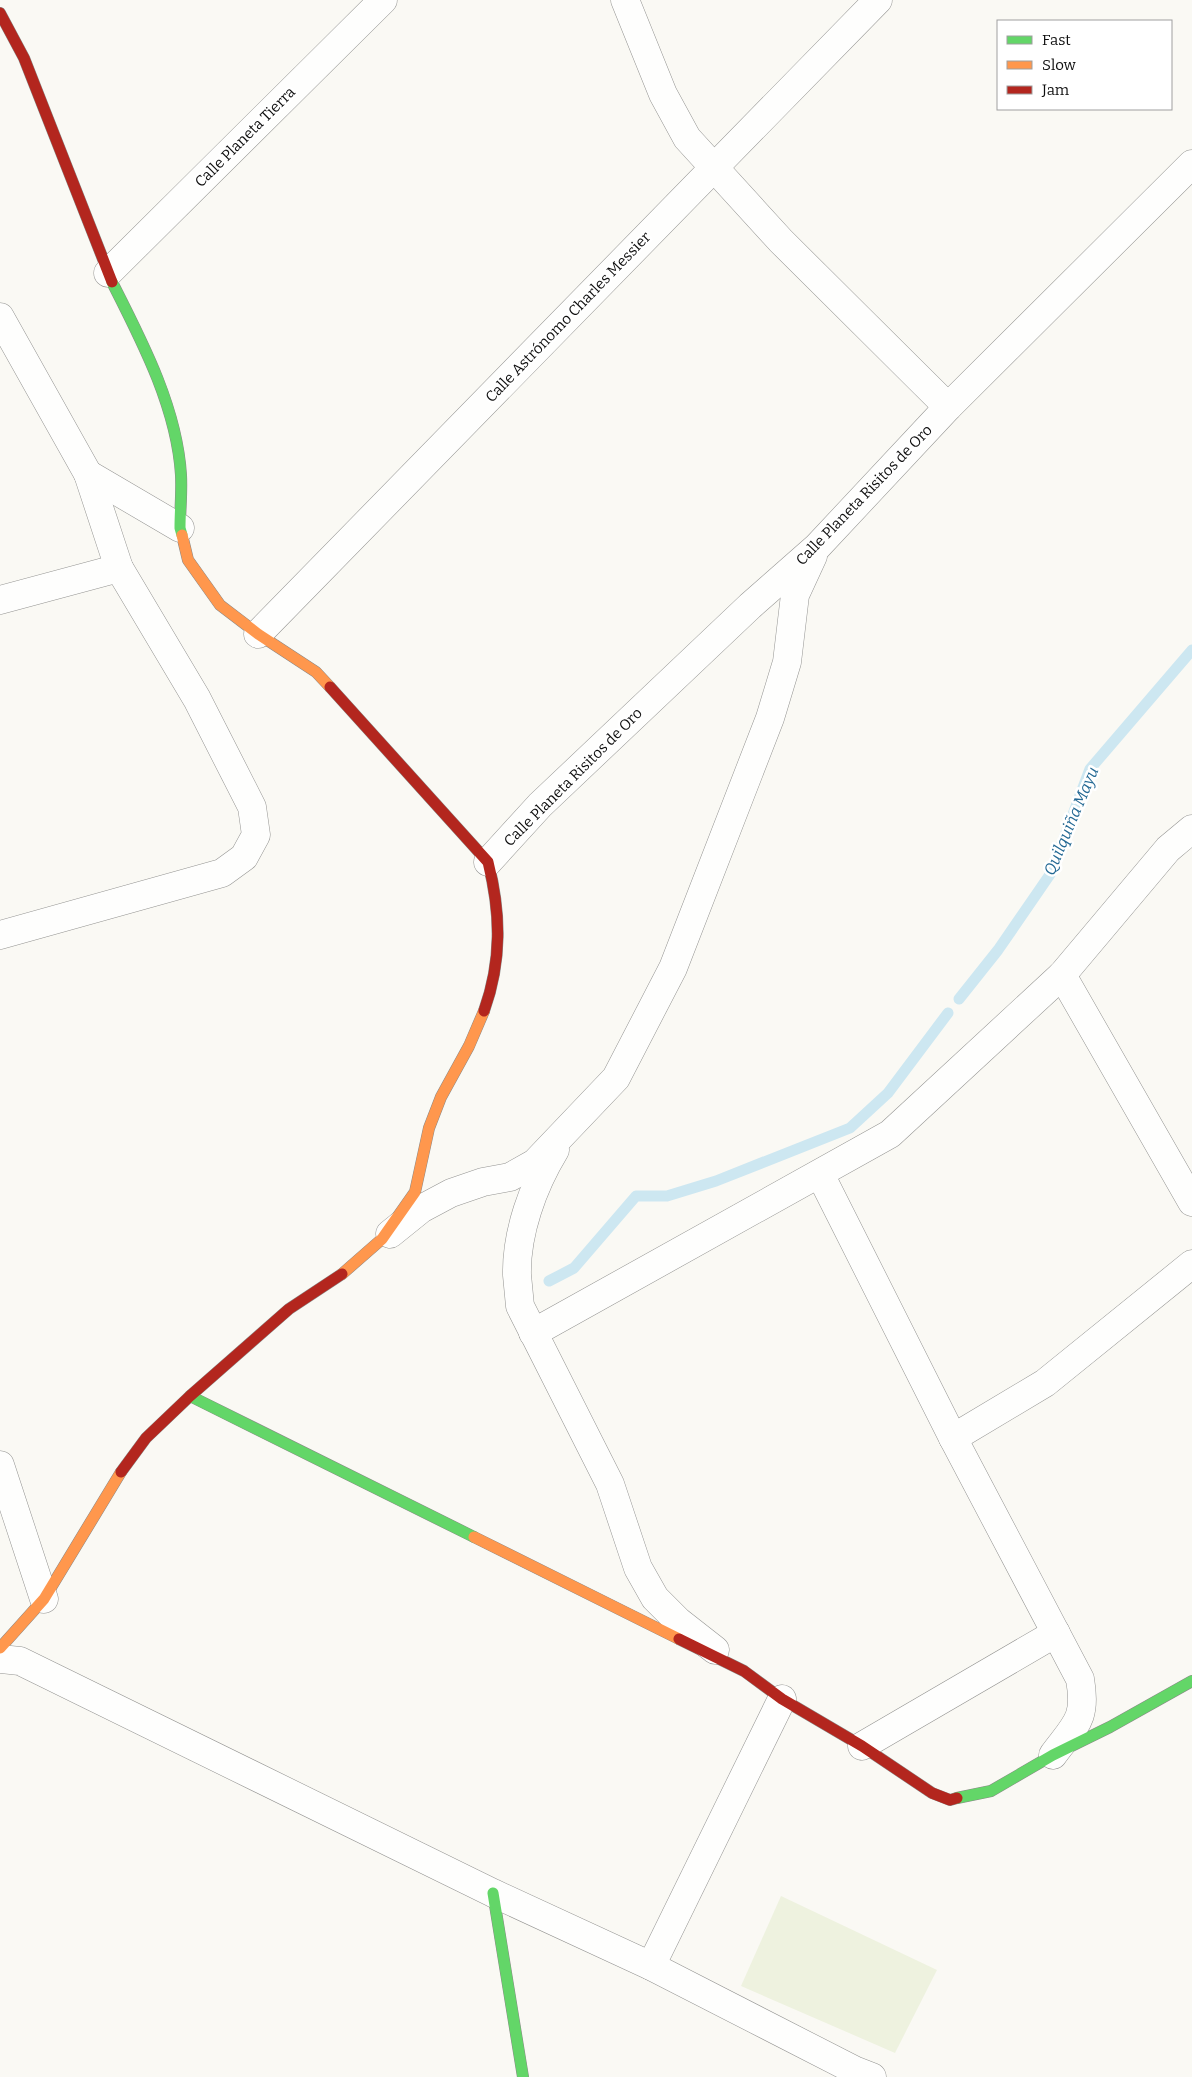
<svg xmlns="http://www.w3.org/2000/svg" width="1192" height="2077" viewBox="0 0 1192 2077" font-family="Bitter,serif">
	<style>
		.pitch { fill: #eef2df }
		.lines { fill: none; stroke-linecap: round; stroke-linejoin: round }
		.stream { stroke: #cde7f1; stroke-width: 11 }
		.street-casing { stroke: #949492; stroke-width: 29 }
		.fast-casing { stroke: #8b8a88; stroke-width: 12 }
		.slow-casing { stroke: #8b8a88; stroke-width: 12 }
		.jam-casing { stroke: #8b8a88; stroke-width: 12 }
		.street { stroke: #fefefd; stroke-width: 28 }
		.fast { stroke: #63d668; stroke-width: 11 }
		.slow { stroke: #ff974d; stroke-width: 11 }
		.jam { stroke: #b3261e; stroke-width: 11 }
		.labels { text-anchor: middle; dominant-baseline: central; stroke-width: 5; stroke-linejoin: round; paint-order: stroke }
		.street-label { font-size: 15px; fill: #0e0e0e; stroke: #fff }
		.water-label { font-size: 16px; font-style: italic; fill: #246994; stroke: #fff }
	</style>
	<rect width="100%" height="100%" fill="#faf9f4"/>
	<polygon class="pitch" points="781,1896 937,1970 895,2053 741,1986"/>
	<g class="lines">
		<g class="stream">
			<polyline points="959,999 998,950 1051,873 1090,769 1192,650"/>
			<polyline points="549,1281 574,1268 636,1196 667,1196 716,1181 850,1128 888,1093 948,1013"/>
		</g>
		<defs>
			<g id="street">
				<polyline points="625,0 663,94 687,138 781,241 948,407"/>
				<polyline points="108,273 383,0"/>
				<polyline points="0,317 88,474 119,568 197,699 252,807 256,835 244,857 222,873 0,935"/>
				<polyline points="88,474 180,528"/>
				<polyline points="0,600 119,568"/>
				<polyline points="258,634 878,0"/>
				<polyline points="488,862 540,805 750,606 817,547 948,407 1192,164"/>
				<polyline points="1062,975 1192,1202"/>
				<path d="M 555,1150 C 533,1186 516,1233 517,1275 C 518,1286 519,1296 520,1306 L 610,1484 L 638,1568 L 655,1598 L 678,1621 L 715,1650"/>
				<path d="M 820,1174 L 953,1438 L 1080,1679 C 1087,1719 1076,1724 1053,1755"/>
				<polyline points="390,1234 421,1209 451,1193 483,1182 510,1177 535,1163 616,1078 673,968 770,718 787,662 795,595 813,556"/>
				<polyline points="533,1333 890,1134 1062,975 1168,849 1192,829"/>
				<polyline points="953,1438 1045,1383 1192,1264"/>
				<polyline points="0,1465 44,1599"/>
				<polyline points="0,1659 20,1661 493,1893 651,1966 854,2070 872,2077"/>
				<polyline points="862,1746 1056,1633"/>
				<polyline points="651,1966 782,1699"/>
			</g>
			<g id="fast">
				<path d="M 112,282 C 142,341 177,408 181,475 C 182,492 180,510 180,528 L 182,535"/>
				<polyline points="190,1396 474,1537"/>
				<polyline points="957,1798 991,1791 1053,1755 1110,1727 1192,1681"/>
				<polyline points="493,1893 523,2077"/>
			</g>
			<g id="slow">
				<polyline points="182,535 188,560 220,605 258,634 316,672 330,687"/>
				<polyline points="342,1274 382,1239 415,1192 429,1128 441,1097 469,1046 484,1011"/>
				<polyline points="474,1537 679,1639"/>
				<polyline points="0,1648 44,1599 121,1472"/>
			</g>
			<g id="jam">
				<polyline points="0,13 24,58 112,282"/>
				<path d="M 330,687 L 488,862 C 501,913 502,961 484,1011"/>
				<polyline points="121,1472 146,1438 190,1396 289,1309 342,1274"/>
				<polyline points="679,1639 744,1671 782,1699 862,1746 932,1793 950,1800 957,1798"/>
			</g>
		</defs>
		<use href="#street" class="street-casing"/>
		<use href="#fast" class="fast-casing"/>
		<use href="#slow" class="slow-casing"/>
		<use href="#jam" class="jam-casing"/>
		<use href="#street" class="street"/>
		<use href="#fast" class="fast"/>
		<use href="#slow" class="slow"/>
		<use href="#jam" class="jam"/>
	</g>
	<g class="labels">
		<g class="street-label">
			<text transform="translate(245 137) rotate(-45)">Calle Planeta Tierra</text>
			<text transform="translate(568 317) rotate(-46)">Calle Astrónomo Charles Messier</text>
			<text transform="translate(864 495) rotate(-46)">Calle Planeta Risitos de Oro</text>
			<text transform="translate(573 777) rotate(-45)">Calle Planeta Risitos de Oro</text>
		</g>
		<g class="water-label">
			<text transform="translate(1071 821) rotate(-67)">Quilquiña Mayu</text>
		</g>
	</g>
	<rect x="997" y="20" width="175" height="90" fill="#ffffff" stroke="#9f9f9f"/>
	<rect x="1007" y="36" width="25" height="8" fill="#63d668" stroke="#9f9f9f"/>
	<text x="1042" y="45" font-size="15" fill="#0e0e0e">Fast</text>
	<rect x="1007" y="61" width="25" height="8" fill="#ff974d" stroke="#9f9f9f"/>
	<text x="1042" y="70" font-size="15" fill="#0e0e0e">Slow</text>
	<rect x="1007" y="86" width="25" height="8" fill="#b3261e" stroke="#9f9f9f"/>
	<text x="1042" y="95" font-size="15" fill="#0e0e0e">Jam</text>
</svg>
